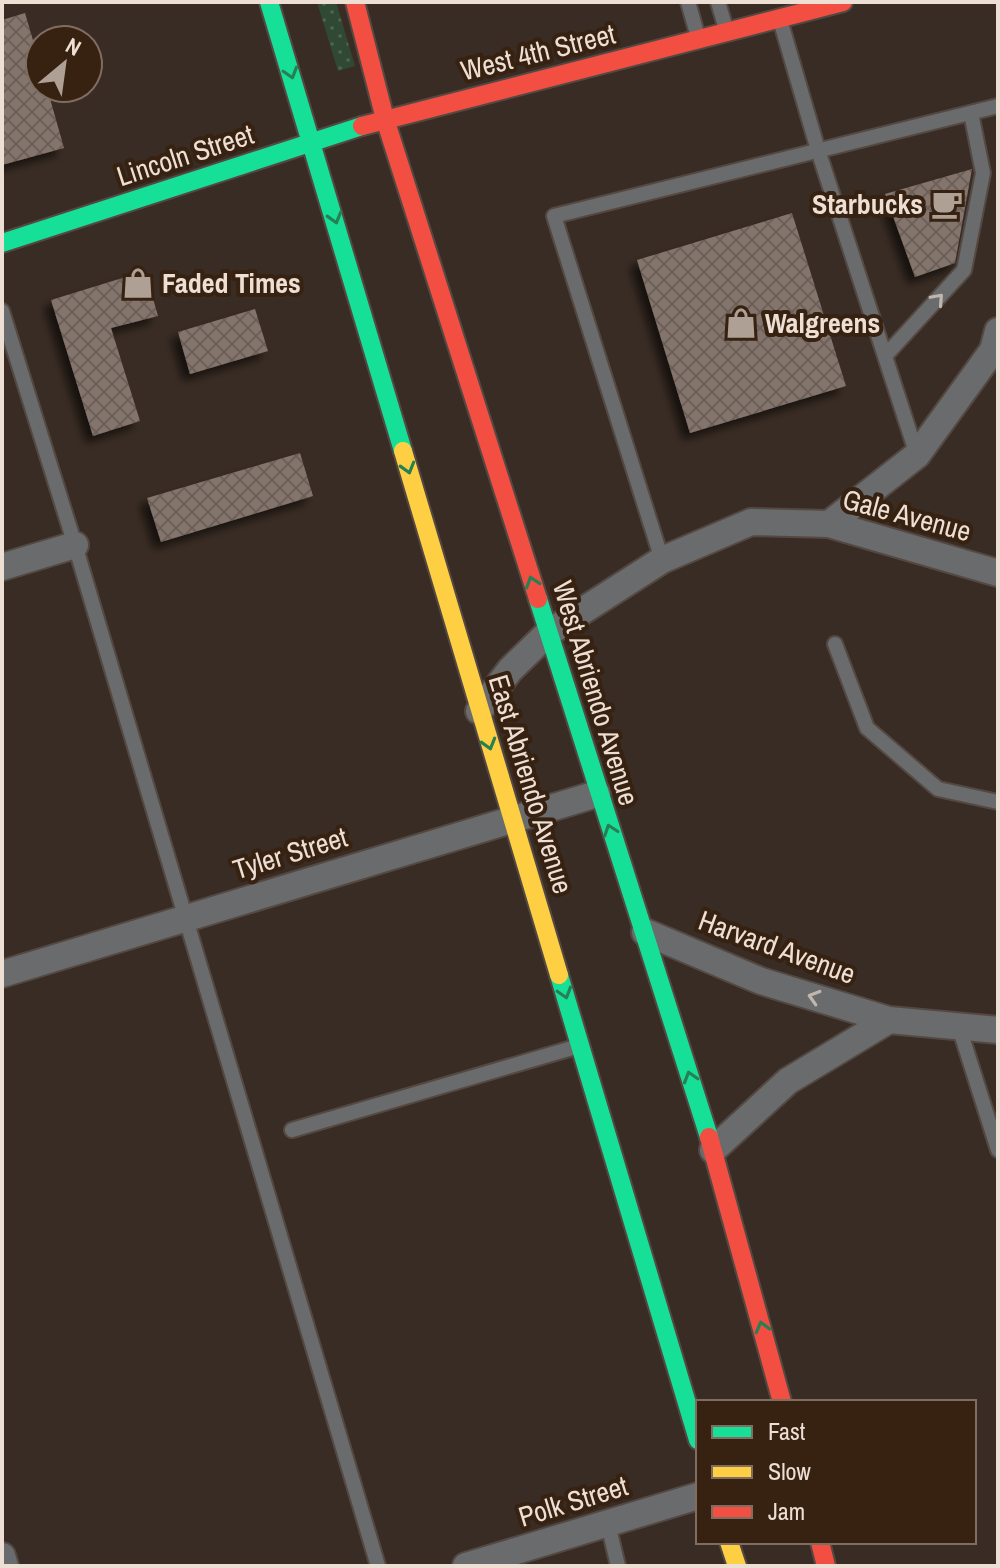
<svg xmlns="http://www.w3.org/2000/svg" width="1000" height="1568" viewBox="0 0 1000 1568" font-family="'Archivo Narrow',sans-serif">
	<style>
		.grass { fill: url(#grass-dots) }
		.building { fill: url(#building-cross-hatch); filter: url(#shadow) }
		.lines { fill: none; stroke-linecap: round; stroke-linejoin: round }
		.lane-casing { stroke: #544942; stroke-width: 18 }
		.street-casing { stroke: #544942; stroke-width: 30 }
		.fast-casing { stroke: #544942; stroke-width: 22 }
		.slow-casing { stroke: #544942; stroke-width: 22 }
		.jam-casing { stroke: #544942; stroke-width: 22 }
		.lane { stroke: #6a6b6d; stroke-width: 14 }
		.street { stroke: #6a6b6d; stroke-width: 26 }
		.fast { stroke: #16e098; stroke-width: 18 }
		.slow { stroke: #ffcf43; stroke-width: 18 }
		.jam { stroke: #f24e42; stroke-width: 18 }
		.oneway { stroke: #268054 }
		.oneway2 { stroke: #c0b6b0 }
		.labels { text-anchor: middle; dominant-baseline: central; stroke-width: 8; stroke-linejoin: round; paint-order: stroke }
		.street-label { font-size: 28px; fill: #eedfd4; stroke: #372111 }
		.poi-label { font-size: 28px; font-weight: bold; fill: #eedfd4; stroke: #372111; text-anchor: start }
	</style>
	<defs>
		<pattern id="grass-dots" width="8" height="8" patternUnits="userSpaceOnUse" patternTransform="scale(2)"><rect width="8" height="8" fill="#304934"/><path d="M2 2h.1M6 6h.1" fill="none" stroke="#4e6350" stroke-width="1.8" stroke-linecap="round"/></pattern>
		<pattern id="building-cross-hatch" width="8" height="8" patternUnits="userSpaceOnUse" patternTransform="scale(2)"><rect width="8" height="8" fill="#84756c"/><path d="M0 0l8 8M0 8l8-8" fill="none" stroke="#6c615a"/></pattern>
		<filter id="shadow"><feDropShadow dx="-7" dy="7" stdDeviation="4" flood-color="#0009"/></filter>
	</defs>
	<rect width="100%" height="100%" fill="#392c24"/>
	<polygon class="grass" points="317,2 336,2 355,66 338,71"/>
	<g class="building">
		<polygon points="25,13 40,64 40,88 47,88 64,148 2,165 2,20"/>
		<polygon points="972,169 955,263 915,277 885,194"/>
		<polygon points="792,213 846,386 690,433 637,260"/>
		<polygon points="145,271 158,316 111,328 140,421 93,436 51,300"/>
		<polygon points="255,309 268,351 190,374 178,332"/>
		<polygon points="300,453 313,496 161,542 147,498"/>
	</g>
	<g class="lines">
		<defs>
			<g id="lane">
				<polyline points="688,2 698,37"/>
				<polyline points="718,2 726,29"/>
				<polyline points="781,23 818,150 917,455"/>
				<polyline points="2,311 75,545 378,1566"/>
				<polyline points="885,356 964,270 983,173 971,113"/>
				<polyline points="662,560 554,216 998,106"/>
				<polyline points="835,644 867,728 938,789 998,802"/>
				<polyline points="959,1027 998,1150"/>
				<polyline points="292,1130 579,1046"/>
				<polyline points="608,1524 618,1566"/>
			</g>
			<g id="street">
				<polyline points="829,524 917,455 993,350 998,331"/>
				<polyline points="2,567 75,545"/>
				<polyline points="479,711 510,670 548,633 662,560 751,522 829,524 998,573"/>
				<polyline points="645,932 761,981 889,1020 998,1030"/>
				<polyline points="2,974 597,794"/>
				<polyline points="713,1150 788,1081 889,1020"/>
				<polyline points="2,1556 5,1566"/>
				<polyline points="466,1566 698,1496"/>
			</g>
			<g id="fast">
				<polyline points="269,2 403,451"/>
				<polyline points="2,243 362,126"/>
				<polyline points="538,599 709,1137"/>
				<polyline points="559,975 698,1440"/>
			</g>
			<g id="slow">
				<polyline points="403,451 559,975"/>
				<polyline points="729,1542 737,1566"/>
			</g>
			<g id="jam">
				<polyline points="355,2 385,119 538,599"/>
				<polyline points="362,126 843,2"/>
				<polyline points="709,1137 782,1402"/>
				<polyline points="820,1542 826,1566"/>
			</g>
		</defs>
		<use href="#lane" class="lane-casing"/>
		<use href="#street" class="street-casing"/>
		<use href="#fast" class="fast-casing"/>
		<use href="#slow" class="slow-casing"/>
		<use href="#jam" class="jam-casing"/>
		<use href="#lane" class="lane"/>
		<use href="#street" class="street"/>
		<use href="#fast" class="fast"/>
		<use href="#slow" class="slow"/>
		<use href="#jam" class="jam"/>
	</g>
	<defs><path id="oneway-chevron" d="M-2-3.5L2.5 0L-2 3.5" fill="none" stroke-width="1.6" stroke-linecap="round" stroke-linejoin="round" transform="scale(2)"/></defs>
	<g class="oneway">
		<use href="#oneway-chevron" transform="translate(291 73) rotate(73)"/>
		<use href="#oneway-chevron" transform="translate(335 218) rotate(74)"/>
		<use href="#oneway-chevron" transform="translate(408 468) rotate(74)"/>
		<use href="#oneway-chevron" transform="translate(532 582) rotate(-108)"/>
		<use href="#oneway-chevron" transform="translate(489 744) rotate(74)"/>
		<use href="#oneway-chevron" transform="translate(610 830) rotate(-109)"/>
		<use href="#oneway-chevron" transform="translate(565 993) rotate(73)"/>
		<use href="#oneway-chevron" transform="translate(690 1077) rotate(-107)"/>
		<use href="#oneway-chevron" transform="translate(762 1327) rotate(-105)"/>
	</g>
	<g class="oneway2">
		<use href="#oneway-chevron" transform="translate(938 299) rotate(-48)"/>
		<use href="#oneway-chevron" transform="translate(814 997) rotate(-163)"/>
	</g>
	<defs>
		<symbol id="cafe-bare" viewBox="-9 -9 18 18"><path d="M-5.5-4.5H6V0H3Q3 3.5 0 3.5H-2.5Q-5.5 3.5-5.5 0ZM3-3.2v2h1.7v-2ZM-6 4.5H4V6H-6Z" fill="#afa096" stroke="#372111" stroke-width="2.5" paint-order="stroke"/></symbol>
		<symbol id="shop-bare" viewBox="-9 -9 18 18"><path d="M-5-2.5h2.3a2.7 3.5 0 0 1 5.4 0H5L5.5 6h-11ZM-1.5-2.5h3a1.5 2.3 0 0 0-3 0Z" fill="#afa096" stroke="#372111" stroke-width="2.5" paint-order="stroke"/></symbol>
	</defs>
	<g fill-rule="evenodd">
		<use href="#cafe-bare" x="925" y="182" width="44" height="44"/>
		<use href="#shop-bare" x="116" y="261" width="44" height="44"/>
		<use href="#shop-bare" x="719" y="301" width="44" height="44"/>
	</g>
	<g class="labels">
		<g class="street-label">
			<text transform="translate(538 52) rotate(-14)">West 4th Street</text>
			<text transform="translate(185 155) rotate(-18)">Lincoln Street</text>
			<text transform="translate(907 515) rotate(15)">Gale Avenue</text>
			<text transform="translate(596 693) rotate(73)">West Abriendo Avenue</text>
			<text transform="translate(531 784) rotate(73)">East Abriendo Avenue</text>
			<text transform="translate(290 853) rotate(-17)">Tyler Street</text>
			<text transform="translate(777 947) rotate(20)">Harvard Avenue</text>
			<text transform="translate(573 1501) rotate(-17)">Polk Street</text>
		</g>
		<g class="poi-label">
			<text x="923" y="204" text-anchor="end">Starbucks</text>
			<text x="162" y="283">Faded Times</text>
			<text x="765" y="323">Walgreens</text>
		</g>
	</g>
	<rect width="1000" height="1568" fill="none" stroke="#eedfd4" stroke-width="8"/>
	<rect x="696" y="1400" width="280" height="144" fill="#372111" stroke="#806d5f" stroke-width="2"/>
	<rect x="712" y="1426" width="40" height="12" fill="#16e098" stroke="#806d5f" stroke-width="2"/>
	<text x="768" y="1440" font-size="24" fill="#eedfd4">Fast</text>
	<rect x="712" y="1466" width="40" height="12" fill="#ffcf43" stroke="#806d5f" stroke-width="2"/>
	<text x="768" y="1480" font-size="24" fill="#eedfd4">Slow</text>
	<rect x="712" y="1506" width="40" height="12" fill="#f24e42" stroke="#806d5f" stroke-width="2"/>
	<text x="768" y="1520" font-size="24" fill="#eedfd4">Jam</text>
	<g transform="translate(64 64) rotate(29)"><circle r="38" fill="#372111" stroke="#806d5f" stroke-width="2"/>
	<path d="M0-6L14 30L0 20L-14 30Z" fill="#afa096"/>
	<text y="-12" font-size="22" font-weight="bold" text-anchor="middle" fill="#eedfd4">N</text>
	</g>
</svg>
